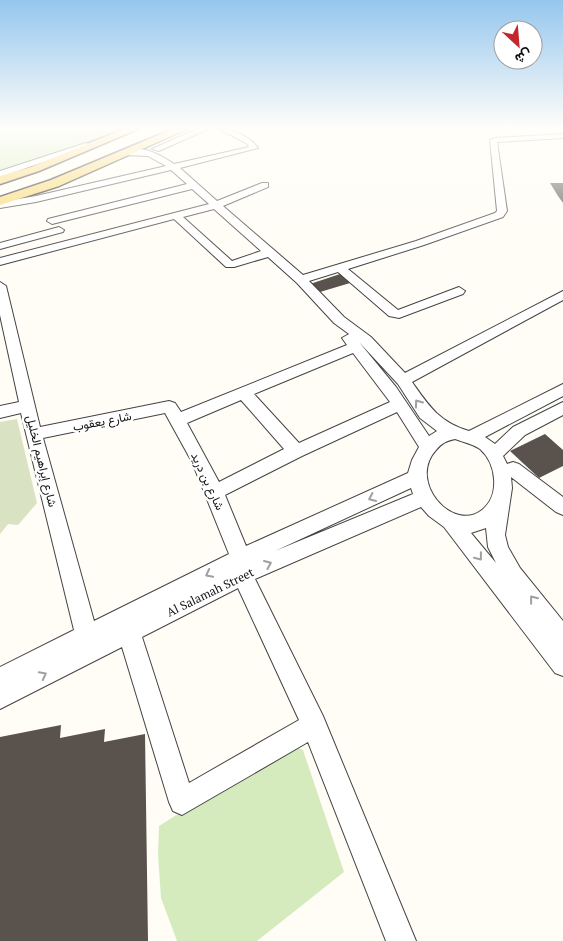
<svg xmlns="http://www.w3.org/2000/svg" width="563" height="941" viewBox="0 0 563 941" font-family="'PT Serif',Vazirmatn,serif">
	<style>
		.green { fill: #d5ebbd }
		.cemetery { fill: #d9e3c4 }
		.building { fill: #5a524d }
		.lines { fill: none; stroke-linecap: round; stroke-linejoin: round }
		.minor-casing { stroke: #444; stroke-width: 2 }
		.major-casing { stroke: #222; stroke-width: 3 }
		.minor { fill: #fff; fill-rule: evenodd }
		.major { fill: #f9d66b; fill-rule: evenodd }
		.oneway { stroke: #a0a0a0 }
		.labels { text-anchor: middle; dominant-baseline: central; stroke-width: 5; stroke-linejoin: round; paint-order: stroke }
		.street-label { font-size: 12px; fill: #111; stroke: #fff }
	</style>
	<rect width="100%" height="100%" fill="#fffdf5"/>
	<g class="green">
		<polygon points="6,129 127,129 0,172 0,131"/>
		<polygon points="289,744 303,750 344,872 257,941 177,941 161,898 158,855 159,826"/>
	</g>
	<polygon class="cemetery" points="17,419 37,503 18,525 8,524 0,534 0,422"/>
	<g class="building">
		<polygon points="550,183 563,183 563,203 558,196"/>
		<polygon points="340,274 350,283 320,292 310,284"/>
		<polygon points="545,434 563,450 563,466 539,478 510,451"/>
		<polygon points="61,725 60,738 105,729 104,742 145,734 148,941 0,941 0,737"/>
	</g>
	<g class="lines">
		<defs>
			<g id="minor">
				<polygon points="197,129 208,129 159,151 152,149"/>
				<path d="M 219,129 C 234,129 249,136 258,148 L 180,168 L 217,201 L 262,183 L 268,183 L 268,187 L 223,206 L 303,275 L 416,241 L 495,213 L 497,211 L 490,140 L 495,138 L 563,134 L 563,138 L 497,142 L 507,211 L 503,217 L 424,245 L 348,269 L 398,310 L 459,287 L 465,291 L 463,294 L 399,318 L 389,316 L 338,272 L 309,281 L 344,317 L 371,337 L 405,373 L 563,291 L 563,300 L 412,382 C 429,406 439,422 469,431 L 563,384 L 563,396 L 485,437 L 495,444 L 513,427 L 563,402 L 563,415 L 525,435 L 503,456 L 507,464 L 513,462 L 519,464 L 563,497 L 563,515 L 556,512 L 511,477 L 512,488 L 505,535 L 508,547 L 520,568 L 563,621 L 563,676 L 555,673 L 444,527 L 429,516 L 421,507 L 255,579 L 323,716 L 416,941 L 386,941 L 308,742 L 182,815 L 173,811 L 169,802 L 122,647 L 0,709 L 0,667 L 74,630 L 21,413 L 0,418 L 0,406 L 19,402 L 0,315 L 0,282 L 6,286 L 40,427 L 169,401 L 175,403 L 181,412 L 347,345 L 342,338 L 349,334 L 334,323 L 297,283 L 268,257 L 234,267 L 226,267 L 174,219 L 0,265 L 0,258 L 209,204 L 192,189 L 52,224 L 47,221 L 48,219 L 187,184 L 171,170 L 36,202 L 0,208 L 0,202 L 36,196 L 166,166 L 148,156 L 124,155 L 123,153 C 138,142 161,155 174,164 L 249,147 L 246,143 ZM 214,209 L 261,251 L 232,261 L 183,217 ZM 359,342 L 398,384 L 420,418 L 437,431 L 429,436 L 396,387 ZM 353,353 L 390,402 L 299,443 L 254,394 ZM 241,400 L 284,449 L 219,482 L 187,423 ZM 397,412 L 419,447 L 412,460 L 408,473 L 246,546 L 225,495 L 302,456 ZM 165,413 L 192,462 L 229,554 L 94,621 L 43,438 ZM 455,439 C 463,442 473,444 480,449 C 497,464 500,496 482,510 C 453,533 407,482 436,450 C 442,443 446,441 455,439 ZM 411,488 L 413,494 L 275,551 ZM 486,528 L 488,547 L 496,563 L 471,533 ZM 238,588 L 299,720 L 189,783 L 142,637 Z"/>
				<polygon points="86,143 93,145 0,177 0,171"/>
				<polygon points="59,227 64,230 63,232 0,249 0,243"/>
			</g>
			<g id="major">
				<polygon points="124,129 138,129 39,171 0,184 0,176 31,167"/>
				<polygon points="173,129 187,129 59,186 0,205 0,197 51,180"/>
			</g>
		</defs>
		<use href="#minor" class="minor-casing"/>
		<use href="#major" class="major-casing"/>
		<use href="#minor" class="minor"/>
		<use href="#major" class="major"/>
	</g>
	<defs><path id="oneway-chevron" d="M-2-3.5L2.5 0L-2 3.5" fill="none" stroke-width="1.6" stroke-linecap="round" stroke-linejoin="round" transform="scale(1.25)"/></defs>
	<g class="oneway">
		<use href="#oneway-chevron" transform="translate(418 403) rotate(-126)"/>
		<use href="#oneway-chevron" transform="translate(372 498) rotate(155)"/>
		<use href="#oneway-chevron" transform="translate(479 557) rotate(52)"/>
		<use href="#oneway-chevron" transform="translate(268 564) rotate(-23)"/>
		<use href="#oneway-chevron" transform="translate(209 574) rotate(153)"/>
		<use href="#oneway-chevron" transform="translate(533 599) rotate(-128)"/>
		<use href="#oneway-chevron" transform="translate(43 675) rotate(-27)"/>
	</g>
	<linearGradient id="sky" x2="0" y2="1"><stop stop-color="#95c6ee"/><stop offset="0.49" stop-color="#fffefa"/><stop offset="1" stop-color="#fffefa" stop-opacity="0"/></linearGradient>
	<rect width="563" height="261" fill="url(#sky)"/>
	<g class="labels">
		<g class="street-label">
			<text transform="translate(102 421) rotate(-11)">شارع يعقوب</text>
			<text transform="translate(42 461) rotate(76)">شارع إبراهيم الخليل</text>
			<text transform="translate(208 481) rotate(65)">شارع بن دريد</text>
			<text transform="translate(210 592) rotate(-26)">Al Salamah Street</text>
		</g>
	</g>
	<g transform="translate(518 45) rotate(154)"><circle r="24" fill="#ffffff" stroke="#a0a0a0"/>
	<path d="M0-4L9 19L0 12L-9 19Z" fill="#c4262e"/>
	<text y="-8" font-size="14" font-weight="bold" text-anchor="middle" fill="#111111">ش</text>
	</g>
</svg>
